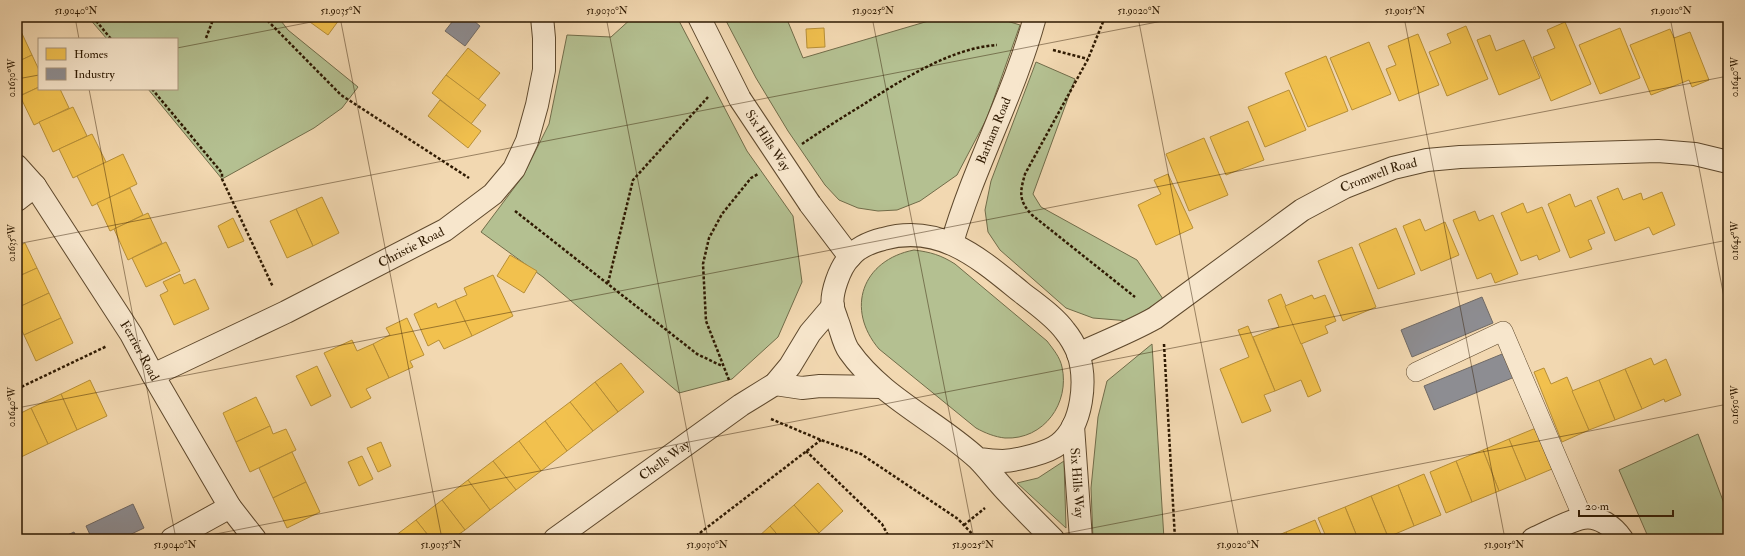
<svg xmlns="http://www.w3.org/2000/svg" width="1745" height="556" viewBox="0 0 1745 556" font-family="'IM FELL Double Pica',serif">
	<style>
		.green { fill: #b4c091; stroke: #716c49 }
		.homes { fill: #f2c14e; stroke: #b78f37 }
		.industry { fill: #8d8d92; stroke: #706a66 }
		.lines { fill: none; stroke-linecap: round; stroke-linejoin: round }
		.service-casing { stroke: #5f492d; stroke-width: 20 }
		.minor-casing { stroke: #5f492d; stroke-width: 24 }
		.tertiary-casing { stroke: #5f492d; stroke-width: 24 }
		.path { stroke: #2e1901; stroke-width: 2.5; stroke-dasharray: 3 2; stroke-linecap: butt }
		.service { stroke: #f7e6cc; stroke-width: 19 }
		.minor { stroke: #f7e6cc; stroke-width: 22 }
		.tertiary { stroke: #f7e6cc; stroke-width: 22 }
		.tertiary-bridge-casing { stroke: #5f492d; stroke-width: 24; stroke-linecap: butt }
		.tertiary-bridge { stroke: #f7e6cc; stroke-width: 22 }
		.ticks { fill: none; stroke: #2e1901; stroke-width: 1; stroke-opacity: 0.45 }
		.labels { text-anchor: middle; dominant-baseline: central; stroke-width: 4; stroke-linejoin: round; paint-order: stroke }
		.street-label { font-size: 13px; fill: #2e1901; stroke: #f7e6cc }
		.neatline { fill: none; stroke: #2e1901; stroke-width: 1.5 }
		.ticks-label { font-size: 10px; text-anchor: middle; fill: #2e1901 }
	</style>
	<rect width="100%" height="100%" fill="#f2d8b1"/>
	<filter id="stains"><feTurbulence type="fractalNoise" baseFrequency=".005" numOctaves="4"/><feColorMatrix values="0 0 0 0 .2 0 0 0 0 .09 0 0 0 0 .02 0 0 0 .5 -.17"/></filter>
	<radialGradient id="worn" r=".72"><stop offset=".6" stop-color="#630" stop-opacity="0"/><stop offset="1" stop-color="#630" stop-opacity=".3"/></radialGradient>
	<g class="green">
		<polygon points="88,17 278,17 288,30 358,87 342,108 314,128 222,179 148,89 177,89 177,39 107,39"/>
		<polygon points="633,17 677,17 747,151 793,216 802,282 778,337 732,379 679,393 543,277 481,232 523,176 549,124 567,35 611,37"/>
		<polygon points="724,17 786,17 803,58 942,17 994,17 1020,25 987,118 957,175 920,201 897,210 878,211 858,208 839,200 825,185 788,131 756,78"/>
		<polygon points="1036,62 1075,79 1033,194 1041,207 1137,260 1163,299 1129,321 1093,318 1066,308 1000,250 988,232 985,210 991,181"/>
		<path d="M 914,250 C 930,252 941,255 955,264 L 1047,341 C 1053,349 1060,357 1062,367 C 1070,403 1044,440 1005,438 C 995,437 985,433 976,428 L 879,349 C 845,309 862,260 914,250 Z"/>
		<polygon points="1152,344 1164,539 1093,539 1091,488 1098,417 1107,381"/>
		<polygon points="1698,434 1728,514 1728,534 1717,539 1649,539 1619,470"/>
		<polygon points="1064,461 1066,528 1017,483 1038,478"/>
	</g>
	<g class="homes">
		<polygon points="303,17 335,17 339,20 328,35"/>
		<polygon points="1565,22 1591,84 1551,101 1533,57 1555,48 1547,30"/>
		<polygon points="17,25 18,25 32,55 17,62"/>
		<polygon points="1466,26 1488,79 1447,96 1429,52 1451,43 1447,34"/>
		<polygon points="824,28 825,47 807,48 806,29"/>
		<polygon points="1620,28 1640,78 1600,94 1579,45"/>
		<polygon points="1670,29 1674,38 1690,32 1709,80 1692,87 1689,80 1651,95 1630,45"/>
		<polygon points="1418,34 1439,85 1399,101 1386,69 1396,65 1388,46"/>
		<polygon points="1490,35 1496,51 1524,40 1540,78 1499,95 1477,40"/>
		<polygon points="1369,42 1391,94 1352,110 1330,58"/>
		<polygon points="468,48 500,73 478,100 446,75"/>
		<polygon points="32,55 39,70 39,87 17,97 17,62"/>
		<polygon points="1326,56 1348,111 1308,127 1285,73"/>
		<polygon points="446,75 486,105 471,124 432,93"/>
		<polygon points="39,87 39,89 60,89 69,108 34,125 20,96"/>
		<polygon points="1289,90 1306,130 1265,147 1248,107"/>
		<polygon points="440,100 481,131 468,148 428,116"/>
		<polygon points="73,107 87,136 53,152 39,122"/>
		<polygon points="1248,121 1264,160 1226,175 1210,137"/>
		<polygon points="92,134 106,162 73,178 59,149"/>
		<polygon points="1204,138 1228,195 1189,211 1166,154"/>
		<polygon points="123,154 137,184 92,206 77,176"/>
		<polygon points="1168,174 1193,228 1156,245 1138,205 1161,194 1154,180"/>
		<polygon points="130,188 143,215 110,231 97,203"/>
		<polygon points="1618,188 1623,200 1641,193 1643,200 1662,192 1675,225 1653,235 1649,227 1615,241 1597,197"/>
		<polygon points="1570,194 1575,207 1591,200 1605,233 1588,240 1592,249 1570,258 1548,204"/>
		<polygon points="322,197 339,233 313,246 296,209"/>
		<polygon points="1523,203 1527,213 1542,207 1560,251 1539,260 1537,255 1521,261 1501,213"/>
		<polygon points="296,209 313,246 287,258 270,221"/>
		<polygon points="1475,211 1479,221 1493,215 1518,274 1495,283 1491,273 1477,279 1453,220"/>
		<polygon points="148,213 162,243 128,260 114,229"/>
		<polygon points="233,218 244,241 228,248 218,226"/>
		<polygon points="1420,219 1425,231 1445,222 1459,255 1421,271 1403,226"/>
		<polygon points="1396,228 1415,274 1378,289 1359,244"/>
		<polygon points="166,242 180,271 146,287 132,258"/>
		<polygon points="25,243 37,268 17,277 17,247"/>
		<polygon points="1352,247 1376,307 1343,321 1318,261"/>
		<polygon points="510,255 537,271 524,293 497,276"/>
		<polygon points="37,268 49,293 17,308 17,277"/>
		<polygon points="180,274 184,284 195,279 209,309 174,325 160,295 168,291 163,282"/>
		<polygon points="493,275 513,316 472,336 455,300 467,295 464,288"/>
		<polygon points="49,293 61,318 24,335 17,320 17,308"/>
		<polygon points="1281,294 1321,391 1308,397 1301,380 1275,391 1253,337 1279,327 1268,300"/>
		<polygon points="1312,295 1314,299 1325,295 1336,321 1325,326 1328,333 1301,344 1285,306"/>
		<polygon points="455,300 472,336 444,349 439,340 428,346 414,314 436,303 438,308"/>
		<polygon points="61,318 73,343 36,361 24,335"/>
		<polygon points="407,318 424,355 410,361 413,367 389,378 373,344 390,335 386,328"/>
		<polygon points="1248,326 1275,391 1264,395 1271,411 1242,423 1220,369 1249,357 1238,330"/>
		<polygon points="352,340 357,351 373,344 389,378 366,389 371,398 351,408 324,353"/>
		<polygon points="1651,358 1654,365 1666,359 1681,395 1665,402 1664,399 1642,409 1625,369"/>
		<polygon points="621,363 644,392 618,412 595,382"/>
		<polygon points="317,366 331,396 311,406 296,376"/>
		<polygon points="1544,368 1551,384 1567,377 1589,430 1562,442 1534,372"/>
		<polygon points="1625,369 1642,409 1615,420 1599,380"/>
		<polygon points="90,380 107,416 77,430 61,394"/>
		<polygon points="1599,380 1615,420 1589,430 1572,391"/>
		<polygon points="595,382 618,412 593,431 570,402"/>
		<polygon points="61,394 77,430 48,444 31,408"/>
		<polygon points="256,397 270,426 236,442 223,413"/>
		<polygon points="570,402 593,431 567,451 545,421"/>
		<polygon points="31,408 48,444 19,458 17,454 17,415"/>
		<polygon points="545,421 567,451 541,471 519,441"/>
		<polygon points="270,426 273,434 286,429 296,450 250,472 236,442"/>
		<polygon points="1536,428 1552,469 1526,480 1509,439"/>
		<polygon points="1509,439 1526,480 1499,491 1483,450"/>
		<polygon points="519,441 541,471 516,490 493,461"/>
		<polygon points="381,442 391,466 378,472 367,448"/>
		<polygon points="1483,450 1499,491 1472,502 1456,461"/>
		<polygon points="292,452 306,482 273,498 259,468"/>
		<polygon points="362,456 373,479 359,486 348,462"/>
		<polygon points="493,461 516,490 490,510 468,480"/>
		<polygon points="1456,461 1472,502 1446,513 1430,472"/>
		<polygon points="1424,474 1441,515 1414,526 1398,485"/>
		<polygon points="468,480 490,510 465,530 442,500"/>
		<polygon points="306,482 320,512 287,528 273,498"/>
		<polygon points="818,483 843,511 819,533 794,505"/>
		<polygon points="1398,485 1414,526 1388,537 1371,496"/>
		<polygon points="1371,496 1388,537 1382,539 1358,539 1345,507"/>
		<polygon points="442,500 465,530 452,539 431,539 416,520"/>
		<polygon points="794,505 819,533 812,539 781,539 770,526"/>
		<polygon points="1345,507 1358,539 1327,539 1318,518"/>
		<polygon points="416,520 431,539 391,539"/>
		<polygon points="1315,520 1323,539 1289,539 1286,532"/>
		<polygon points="770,526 781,539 756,539"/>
		<polygon points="1286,532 1289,539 1269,539"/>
	</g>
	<g class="industry">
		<polygon points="456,17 469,17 480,26 465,46 445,31"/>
		<polygon points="1482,297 1493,323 1412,357 1401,330"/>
		<polygon points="1507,352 1517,376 1434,410 1424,386"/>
		<polygon points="133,504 144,528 121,539 92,539 86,526"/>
		<polygon points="74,532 77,539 59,539"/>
	</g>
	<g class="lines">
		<defs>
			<polyline id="service" points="1416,372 1503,331 1583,518"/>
			<g id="minor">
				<path id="s1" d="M 17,166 L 35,186 L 131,334 L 153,375 L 230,507 L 255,539"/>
				<polyline points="17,200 35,186"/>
				<path id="s2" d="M 952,243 C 974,166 1014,95 1035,17"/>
				<path id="s3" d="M 1078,354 C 1104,342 1130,332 1155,318 L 1302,210 L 1345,187 L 1393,168 L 1427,160 L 1460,157 L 1658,151 L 1695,154 L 1728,162"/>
				<path id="s4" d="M 153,375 L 286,312 L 445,230 L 493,194 L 514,169 L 527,141 L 537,105 L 544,70 L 544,38 L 542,17"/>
				<polyline points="172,539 230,507"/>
				<path d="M 1533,539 C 1547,533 1568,521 1583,518 C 1598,515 1614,527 1622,539"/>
			</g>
			<g id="tertiary">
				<polyline points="699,17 740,99"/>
				<polyline points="810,204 850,257"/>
				<polyline points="775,384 802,388 820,386 881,387"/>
				<path id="s5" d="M 1073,426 L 1081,539"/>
				<path d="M 978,459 C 986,460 995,461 1003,461 C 1018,460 1048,453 1059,444 C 1083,425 1087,380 1078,353 C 1075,346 1070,337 1065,331 C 1054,316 1036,304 1021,292 C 979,258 940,223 883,239 C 871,242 858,247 850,257 C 840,267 830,294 833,308 C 834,312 836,316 837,320 C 841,329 843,343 849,351 C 882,398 937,421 978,459 C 989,470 998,483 1009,494 C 1023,509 1038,524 1053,539"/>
				<path id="s6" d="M 555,539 L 741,405 L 775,384 L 790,366 L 810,333 L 833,306"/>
			</g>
		</defs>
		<use href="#service" class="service-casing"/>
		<use href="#minor" class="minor-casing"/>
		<use href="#tertiary" class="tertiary-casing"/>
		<g class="path">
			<polyline points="93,17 111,39"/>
			<polyline points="264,17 341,95 469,178"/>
			<path d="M 1105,17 L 1088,59 L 1025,174 C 1020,192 1018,200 1032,215 L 1135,297"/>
			<polyline points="206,38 214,17"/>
			<polyline points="1053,50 1088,59"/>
			<polyline points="152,89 222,173 222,179 273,287"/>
			<path d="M 802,144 C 821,131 841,118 861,106 C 900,81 950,48 997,45"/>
			<polyline points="515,211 697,354 722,366"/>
			<polyline points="608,283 633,180 708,97"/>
			<polyline points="1164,344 1175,539"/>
			<polyline points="729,380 706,321 703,264 709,238 722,214 751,178 758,174"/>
			<polyline points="17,389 107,346"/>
			<polyline points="771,419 821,440 861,454 958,519 977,539"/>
			<polyline points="806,451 882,524 890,539"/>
			<polyline points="964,525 985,508"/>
			<polyline points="692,539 821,440"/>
		</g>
		<use href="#service" class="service"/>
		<use href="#minor" class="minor"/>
		<use href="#tertiary" class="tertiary"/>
		<defs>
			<g id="tertiary-bridge">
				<path id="s7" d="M 740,99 L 810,204"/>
			</g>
		</defs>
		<use href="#tertiary-bridge" class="tertiary-bridge-casing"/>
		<use href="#tertiary-bridge" class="tertiary-bridge"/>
	</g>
	<path class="ticks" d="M 75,17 L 79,39M 340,17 L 442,539M 606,17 L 708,539M 872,17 L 974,539M 1138,17 L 1239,539M 1404,17 L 1505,539M 1670,17 L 1728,318M 177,48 L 337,17M 17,79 L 39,75M 89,89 L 176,539M 17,244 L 1183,17M 17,408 L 1728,76M 190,539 L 1728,240M 1036,539 L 1728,404"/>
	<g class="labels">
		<g class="street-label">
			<text stroke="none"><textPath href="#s2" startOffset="120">Barham Road</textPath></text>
			<text stroke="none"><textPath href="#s7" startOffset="50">Six Hills Way</textPath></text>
			<text stroke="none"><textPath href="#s3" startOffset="352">Cromwell Road</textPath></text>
			<text stroke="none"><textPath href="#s4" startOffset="288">Christie Road</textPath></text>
			<text stroke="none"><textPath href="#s1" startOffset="222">Ferrier Road</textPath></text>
			<text stroke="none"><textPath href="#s6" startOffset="135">Chells Way</textPath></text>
			<text stroke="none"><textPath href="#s5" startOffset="57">Six Hills Way</textPath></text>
		</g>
	</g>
	<rect width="1745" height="556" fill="none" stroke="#f2d8b1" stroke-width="44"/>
	<rect x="38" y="38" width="140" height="52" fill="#f7e6cc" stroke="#a7947b"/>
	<rect x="46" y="48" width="20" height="12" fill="#f2c14e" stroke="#a7947b"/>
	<text x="74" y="58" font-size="12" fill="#2e1901">Homes</text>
	<rect x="46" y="68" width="20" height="12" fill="#8d8d92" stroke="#a7947b"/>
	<text x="74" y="78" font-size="12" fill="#2e1901">Industry</text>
	<path d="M1579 510v6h94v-6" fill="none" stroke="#2e1901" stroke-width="2"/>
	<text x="1585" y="510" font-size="12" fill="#2e1901" stroke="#f7e6cc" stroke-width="3" paint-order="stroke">20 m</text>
	<rect x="22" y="22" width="1701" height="512" class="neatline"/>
	<g class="ticks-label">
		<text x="76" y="14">51.9040°N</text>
		<text x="341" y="14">51.9035°N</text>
		<text x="607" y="14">51.9030°N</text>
		<text x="873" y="14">51.9025°N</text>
		<text x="1139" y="14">51.9020°N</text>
		<text x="1405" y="14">51.9015°N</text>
		<text x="1671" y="14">51.9010°N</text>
		<text transform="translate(1734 77) rotate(-90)" y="4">0.1640°W</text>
		<text transform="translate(11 78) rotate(-90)" y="4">0.1630°W</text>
		<text transform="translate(1734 241) rotate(-90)" y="4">0.1645°W</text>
		<text transform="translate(11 243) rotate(-90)" y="4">0.1635°W</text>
		<text transform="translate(1734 405) rotate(-90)" y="4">0.1650°W</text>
		<text transform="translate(11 407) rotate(-90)" y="4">0.1640°W</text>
		<text x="175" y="548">51.9040°N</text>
		<text x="441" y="548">51.9035°N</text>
		<text x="707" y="548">51.9030°N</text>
		<text x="973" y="548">51.9025°N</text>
		<text x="1238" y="548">51.9020°N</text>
		<text x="1504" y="548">51.9015°N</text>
	</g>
	<rect width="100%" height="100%" filter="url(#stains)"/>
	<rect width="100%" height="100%" fill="url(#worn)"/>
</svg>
